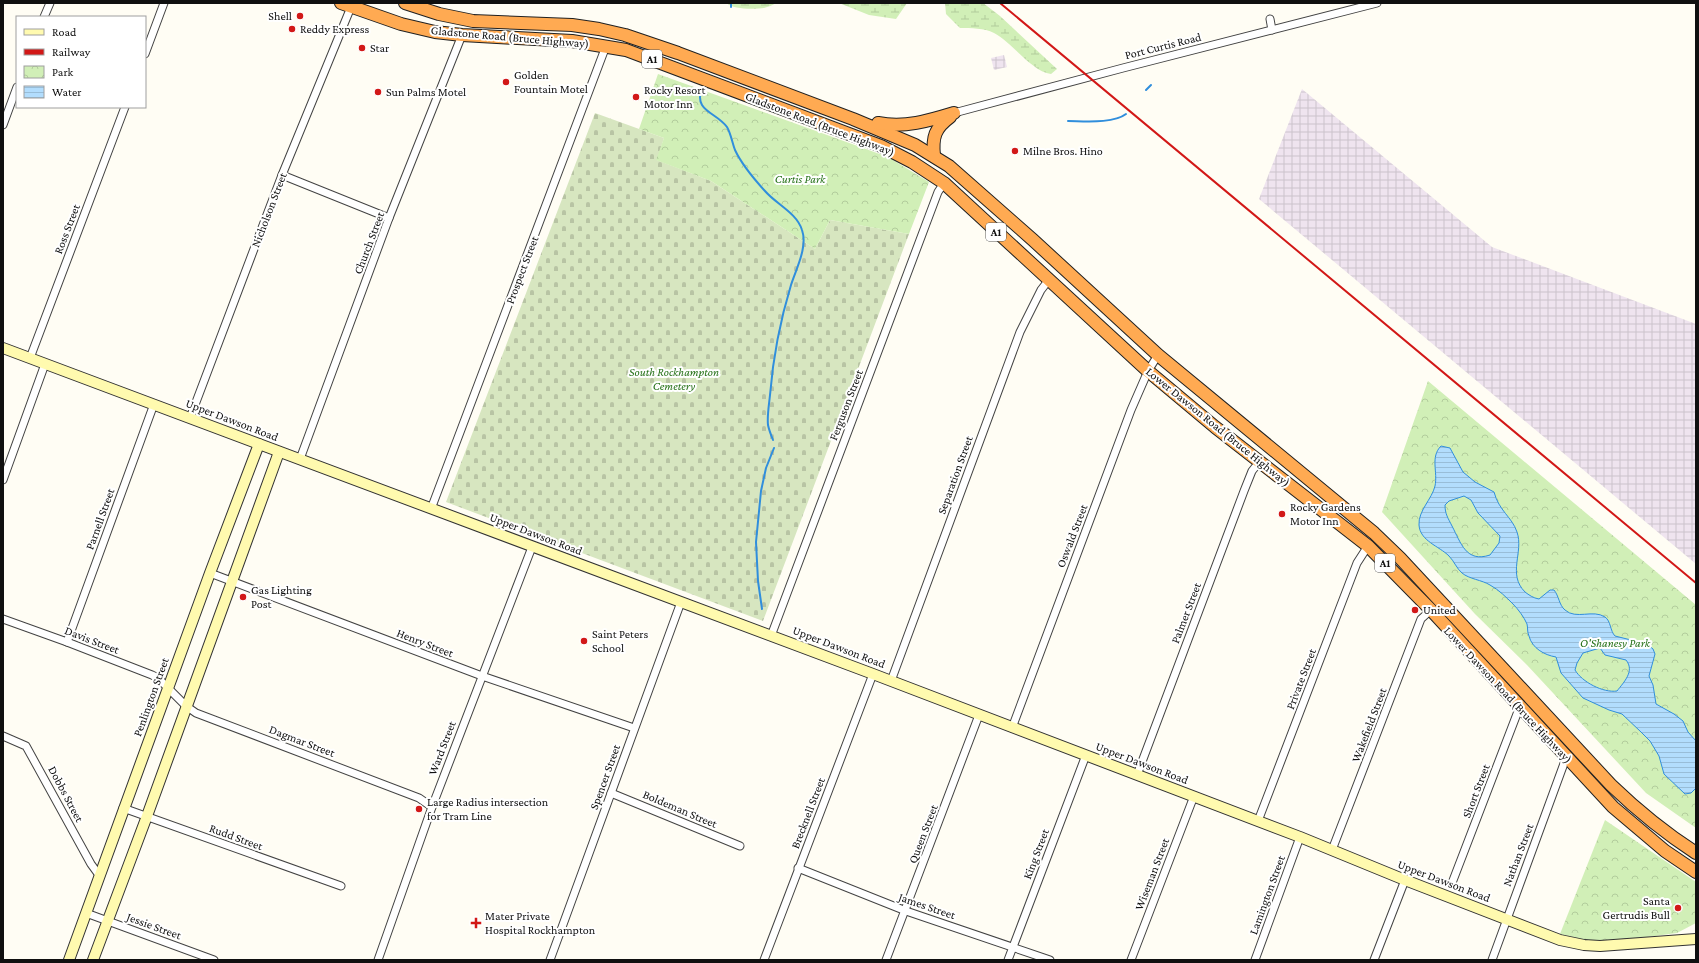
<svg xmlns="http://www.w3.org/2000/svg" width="1699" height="963" viewBox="0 0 1699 963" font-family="'Crimson Pro',serif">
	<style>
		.industrial { fill: url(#industrial-grid) }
		.wetland { fill: url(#wetland-marsh) }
		.cemetery { fill: url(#cemetery-stones) }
		.park { fill: url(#park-crowns) }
		.water { fill: url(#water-rules); stroke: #308edc; fill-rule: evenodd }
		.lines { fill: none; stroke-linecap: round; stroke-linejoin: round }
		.stream { stroke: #308edc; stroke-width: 2 }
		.street-casing { stroke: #434343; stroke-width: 9 }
		.secondary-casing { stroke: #323232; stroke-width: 12 }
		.highway-casing { stroke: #212121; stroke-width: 14 }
		.street { stroke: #fff; stroke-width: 7 }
		.secondary { stroke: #fffaaf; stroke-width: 10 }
		.highway { stroke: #ffaa52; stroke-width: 12 }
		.rail { stroke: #d21817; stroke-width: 2 }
		.poi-dot { fill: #d21817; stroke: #fff; stroke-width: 1.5 }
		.labels { text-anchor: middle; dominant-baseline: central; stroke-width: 4; stroke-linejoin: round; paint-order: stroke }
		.shield { fill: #fff; stroke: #585858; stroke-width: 1 }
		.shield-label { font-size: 11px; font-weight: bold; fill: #101010 }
		.poi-label { font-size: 12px; fill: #101010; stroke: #fff; text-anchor: start }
		.street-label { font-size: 12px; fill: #101010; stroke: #fff }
		.park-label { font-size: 12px; font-style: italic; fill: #257118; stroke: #fff }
	</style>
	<defs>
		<pattern id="industrial-grid" width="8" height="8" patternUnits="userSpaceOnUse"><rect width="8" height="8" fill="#efe4ef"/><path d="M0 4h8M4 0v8" fill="none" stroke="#ccc3cc"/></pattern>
		<pattern id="wetland-marsh" width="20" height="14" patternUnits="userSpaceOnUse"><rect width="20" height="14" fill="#d1efb7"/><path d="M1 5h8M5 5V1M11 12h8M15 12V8" fill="none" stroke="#b2cc9c"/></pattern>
		<pattern id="cemetery-stones" width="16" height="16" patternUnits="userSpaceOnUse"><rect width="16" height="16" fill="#d7e6c0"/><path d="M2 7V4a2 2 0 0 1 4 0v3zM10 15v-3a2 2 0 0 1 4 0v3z" fill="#b8c4a4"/></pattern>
		<pattern id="park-crowns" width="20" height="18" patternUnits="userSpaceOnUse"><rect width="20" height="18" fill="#d1efb7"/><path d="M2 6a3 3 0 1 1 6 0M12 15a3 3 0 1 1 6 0" fill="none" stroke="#b2cc9c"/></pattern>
		<pattern id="water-rules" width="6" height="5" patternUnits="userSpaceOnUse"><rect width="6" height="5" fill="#b2ddfd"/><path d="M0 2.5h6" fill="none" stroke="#98bdd8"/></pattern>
	</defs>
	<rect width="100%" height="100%" fill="#fffdf4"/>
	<g class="industrial">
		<polygon points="1004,55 1007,67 994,70 991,58"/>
		<polygon points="1302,89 1492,247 1696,324 1696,564 1259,199"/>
	</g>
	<g class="wetland">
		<path d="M 727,3 L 776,3 C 773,5 768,7 764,8 C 756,9 732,10 727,3 Z"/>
		<polygon points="839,3 907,3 896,19 869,15"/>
		<path d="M 945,3 L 983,3 L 1000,16 L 1057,69 L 1051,74 C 1031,71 1013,43 994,33 C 984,28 971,28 960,28 L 946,14 Z"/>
	</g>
	<polygon class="cemetery" points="595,113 664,138 657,160 711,181 815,249 830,220 909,234 763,621 446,502"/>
	<g class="park">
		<polygon points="658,74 888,157 929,182 909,234 830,220 815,249 711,181 656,160 664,138 639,129"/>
		<polygon points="1428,381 1696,605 1696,828 1646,793 1527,665 1475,614 1382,512"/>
		<polygon points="1605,820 1696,882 1696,923 1677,933 1633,939 1588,941 1560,934"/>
	</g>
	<path class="water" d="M 1441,446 L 1450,448 L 1463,472 L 1475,482 L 1494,492 C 1499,511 1512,517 1517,532 C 1524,552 1507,574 1525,592 C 1529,595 1533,598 1539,599 L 1550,590 L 1554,590 C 1559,596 1559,605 1565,610 C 1576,620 1593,609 1605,617 C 1611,621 1610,631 1615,636 L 1647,644 L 1653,649 L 1655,654 L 1649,676 L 1653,685 L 1656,704 L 1674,714 L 1683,721 L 1688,732 L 1696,741 L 1696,788 L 1691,793 L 1685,794 L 1664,774 L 1659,756 L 1650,741 L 1641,732 L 1622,714 L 1609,710 L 1583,698 L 1561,673 L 1556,657 C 1544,655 1532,648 1529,636 C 1527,632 1528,628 1527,624 C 1524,617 1518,609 1513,604 C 1506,597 1499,590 1490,585 C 1482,580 1469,579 1462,573 C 1457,569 1454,561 1449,556 C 1439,546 1420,541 1419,525 C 1418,511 1432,499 1435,486 C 1438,472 1430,457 1441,446 ZM 1464,496 L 1471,500 L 1478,513 L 1500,536 L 1499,543 L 1490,555 C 1466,563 1461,543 1452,526 C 1448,518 1445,514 1445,505 L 1449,501 ZM 1600,648 L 1605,655 L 1626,660 C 1635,671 1624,682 1617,691 C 1603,693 1582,682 1575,670 L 1577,663 L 1583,653 Z"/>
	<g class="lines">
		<g class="stream">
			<polyline points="731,7 731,3"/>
			<path d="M 702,88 C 693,111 716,112 727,127 C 731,134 732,142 735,150 C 742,165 754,179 765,191 C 776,204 797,213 802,230 C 808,247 796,269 791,285 C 780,321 773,358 770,395 C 769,405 767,416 768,425 C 769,430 771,435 773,440"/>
			<polyline points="1146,90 1151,85"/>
			<path d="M 1068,121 C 1083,121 1113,124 1126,114"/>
			<polyline points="762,609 758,581 756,542 761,491 766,468 774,448"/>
		</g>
		<defs>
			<g id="street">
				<polyline points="44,17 50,3"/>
				<polyline points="1270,19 1272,30"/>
				<polyline points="145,54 164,3"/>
				<polyline points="954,113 1123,68 1377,3"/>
				<polyline points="3,125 17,87"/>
				<polyline points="282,175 389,218"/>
				<polyline points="30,358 125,107"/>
				<polyline points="190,418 282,175 351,7"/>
				<polyline points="300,459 389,218 462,35"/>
				<polyline points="3,480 45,364"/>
				<polyline points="431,509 606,46"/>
				<polyline points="210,573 482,676 634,728"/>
				<polyline points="3,619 67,642 152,675 158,678 186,706 196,713 419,798 432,807"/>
				<polyline points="771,636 938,192 944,183"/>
				<polyline points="67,642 154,404"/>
				<polyline points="891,681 1020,332 1041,290 1048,281"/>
				<polyline points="1012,728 1131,410 1148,371 1158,355"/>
				<polyline points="3,736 26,746 91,864 99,875"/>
				<polyline points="1137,775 1244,491 1252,471 1260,461"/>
				<polyline points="611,793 740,846"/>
				<polyline points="123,808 341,886"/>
				<polyline points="1258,821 1357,563 1368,546"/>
				<polyline points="1332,850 1421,619 1431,610"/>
				<polyline points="798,868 906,911 1050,960"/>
				<polyline points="1452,883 1520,706"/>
				<polyline points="86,913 214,960"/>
				<polyline points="378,960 432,807 532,547"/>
				<polyline points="550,960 681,602"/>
				<polyline points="764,960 873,674"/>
				<polyline points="886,960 979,715"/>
				<polyline points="1008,960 1086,755"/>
				<polyline points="1131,960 1194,796"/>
				<polyline points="1255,960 1300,837"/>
				<polyline points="1374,960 1405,880"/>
				<polyline points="1492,960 1566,758"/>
			</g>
			<g id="secondary">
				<polyline points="3,348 873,674 1300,837 1405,880 1560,940 1584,945 1600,946 1696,939"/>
				<polyline points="69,960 210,573 259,444"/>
				<polyline points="93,960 147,816 279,452"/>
			</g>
			<g id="highway">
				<polyline points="341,3 401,24 435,32 462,35 572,41 626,50 881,146 912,162 944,183 1148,371 1215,427 1368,546 1431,610 1613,807 1665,851 1696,872"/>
				<path d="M 405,3 L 439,14 L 473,21 L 572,25 L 599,29 L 625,35 L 678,53 L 853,119 L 915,145 L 949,166 L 1033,240 L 1158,355 L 1374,533 L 1400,558 L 1611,785 C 1638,811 1665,833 1696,853"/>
				<path d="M 878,123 C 905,128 928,121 954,113"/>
				<path d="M 934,156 C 932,137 935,128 950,117"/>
			</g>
		</defs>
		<use href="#street" class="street-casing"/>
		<use href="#secondary" class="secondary-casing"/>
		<use href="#highway" class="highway-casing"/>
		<use href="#street" class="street"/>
		<use href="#secondary" class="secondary"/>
		<use href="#highway" class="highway"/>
		<polyline class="rail" points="1000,3 1696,583"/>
	</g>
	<g class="poi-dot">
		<circle cx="300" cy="16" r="4"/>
		<circle cx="292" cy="29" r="4"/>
		<circle cx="362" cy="48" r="4"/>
		<circle cx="506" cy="82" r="4"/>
		<circle cx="378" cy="92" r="4"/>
		<circle cx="636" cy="97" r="4"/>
		<circle cx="1015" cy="151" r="4"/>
		<circle cx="1282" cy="514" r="4"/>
		<circle cx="243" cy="597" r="4"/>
		<circle cx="1415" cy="610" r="4"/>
		<circle cx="584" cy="641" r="4"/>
		<circle cx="419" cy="809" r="4"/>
		<circle cx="1678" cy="908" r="4"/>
		<path d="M474 917h4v4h4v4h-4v4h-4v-4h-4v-4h4z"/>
	</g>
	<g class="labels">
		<g class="shield">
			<rect x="642" y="50" width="20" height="18" rx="3"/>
			<rect x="986" y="223" width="20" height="18" rx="3"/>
			<rect x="1375" y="554" width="20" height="18" rx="3"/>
		</g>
		<g class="shield-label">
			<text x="652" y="59">A1</text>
			<text x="996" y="232">A1</text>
			<text x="1385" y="563">A1</text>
		</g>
		<g class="poi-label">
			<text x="292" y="16" text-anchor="end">Shell</text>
			<text x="300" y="29">Reddy Express</text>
			<text x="370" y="48">Star</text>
			<text x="514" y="75">Golden<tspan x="514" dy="14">Fountain Motel</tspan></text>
			<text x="644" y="90">Rocky Resort<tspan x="644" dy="14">Motor Inn</tspan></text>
			<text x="386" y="92">Sun Palms Motel</text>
			<text x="1023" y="151">Milne Bros. Hino</text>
			<text x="1290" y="507">Rocky Gardens<tspan x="1290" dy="14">Motor Inn</tspan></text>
			<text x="251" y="590">Gas Lighting<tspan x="251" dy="14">Post</tspan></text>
			<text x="1423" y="610">United</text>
			<text x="592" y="634">Saint Peters<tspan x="592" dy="14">School</tspan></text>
			<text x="427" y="802">Large Radius intersection<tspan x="427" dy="14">for Tram Line</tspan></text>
			<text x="1670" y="901" text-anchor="end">Santa<tspan x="1670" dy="14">Gertrudis Bull</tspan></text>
			<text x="485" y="916">Mater Private<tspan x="485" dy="14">Hospital Rockhampton</tspan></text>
		</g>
		<g class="street-label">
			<text transform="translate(510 37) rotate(5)">Gladstone Road (Bruce Highway)</text>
			<text transform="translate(1163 46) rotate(-14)">Port Curtis Road</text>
			<text transform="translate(820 124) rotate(21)">Gladstone Road (Bruce Highway)</text>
			<text transform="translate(269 210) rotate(-69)">Nicholson Street</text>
			<text transform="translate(67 229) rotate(-69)">Ross Street</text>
			<text transform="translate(369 243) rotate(-69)">Church Street</text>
			<text transform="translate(522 270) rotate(-69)">Prospect Street</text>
			<text transform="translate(846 405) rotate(-69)">Ferguson Street</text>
			<text transform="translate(232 420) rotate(21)">Upper Dawson Road</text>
			<text transform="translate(1218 427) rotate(39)">Lower Dawson Road (Bruce Highway)</text>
			<text transform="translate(955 475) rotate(-70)">Separation Street</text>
			<text transform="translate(100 519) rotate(-70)">Parnell Street</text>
			<text transform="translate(536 534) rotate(21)">Upper Dawson Road</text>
			<text transform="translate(1072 536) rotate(-69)">Oswald Street</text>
			<text transform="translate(1186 613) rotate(-69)">Palmer Street</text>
			<text transform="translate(92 640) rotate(21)">Davis Street</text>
			<text transform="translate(425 643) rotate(21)">Henry Street</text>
			<text transform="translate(839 647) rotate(21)">Upper Dawson Road</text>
			<text transform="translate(1301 679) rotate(-69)">Private Street</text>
			<text transform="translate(1508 695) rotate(47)">Lower Dawson Road (Bruce Highway)</text>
			<text transform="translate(151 697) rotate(-70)">Penlington Street</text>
			<text transform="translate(1369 725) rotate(-69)">Wakefield Street</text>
			<text transform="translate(302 741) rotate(21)">Dagmar Street</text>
			<text transform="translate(442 748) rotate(-69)">Ward Street</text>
			<text transform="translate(1142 763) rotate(21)">Upper Dawson Road</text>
			<text transform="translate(605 777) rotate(-70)">Spencer Street</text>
			<text transform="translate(1476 791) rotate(-69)">Short Street</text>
			<text transform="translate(66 794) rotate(62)">Dobbs Street</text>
			<text transform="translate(680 809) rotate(23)">Boldeman Street</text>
			<text transform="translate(808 813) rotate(-69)">Brecknell Street</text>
			<text transform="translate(923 834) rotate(-69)">Queen Street</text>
			<text transform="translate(236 837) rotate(20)">Rudd Street</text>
			<text transform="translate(1036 854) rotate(-69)">King Street</text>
			<text transform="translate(1518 855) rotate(-69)">Nathan Street</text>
			<text transform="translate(1152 874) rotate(-69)">Wiseman Street</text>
			<text transform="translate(1444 881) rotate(21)">Upper Dawson Road</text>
			<text transform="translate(1267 895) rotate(-70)">Lamington Street</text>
			<text transform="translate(927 906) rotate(19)">James Street</text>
			<text transform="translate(154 926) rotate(20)">Jessie Street</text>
		</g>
		<g class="park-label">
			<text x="800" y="179">Curtis Park</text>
			<text x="674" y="372">South Rockhampton<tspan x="674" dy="14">Cemetery</tspan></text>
			<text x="1615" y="643">O'Shanesy Park</text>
		</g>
	</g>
	<rect width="1699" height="963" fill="none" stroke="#101010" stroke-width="8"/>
	<rect x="16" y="16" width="130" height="92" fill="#ffffff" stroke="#9f9f9f"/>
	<rect x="24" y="29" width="20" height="6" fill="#fffaaf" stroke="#9f9f9f"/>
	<text x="52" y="36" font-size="12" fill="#101010">Road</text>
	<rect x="24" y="49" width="20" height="6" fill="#d21817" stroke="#9f9f9f"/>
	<text x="52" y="56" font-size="12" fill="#101010">Railway</text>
	<rect x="24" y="66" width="20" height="12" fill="url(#park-crowns)" stroke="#9f9f9f"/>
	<text x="52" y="76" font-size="12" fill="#101010">Park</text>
	<rect x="24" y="86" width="20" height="12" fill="url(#water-rules)" stroke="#9f9f9f"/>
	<text x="52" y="96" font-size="12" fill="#101010">Water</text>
</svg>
